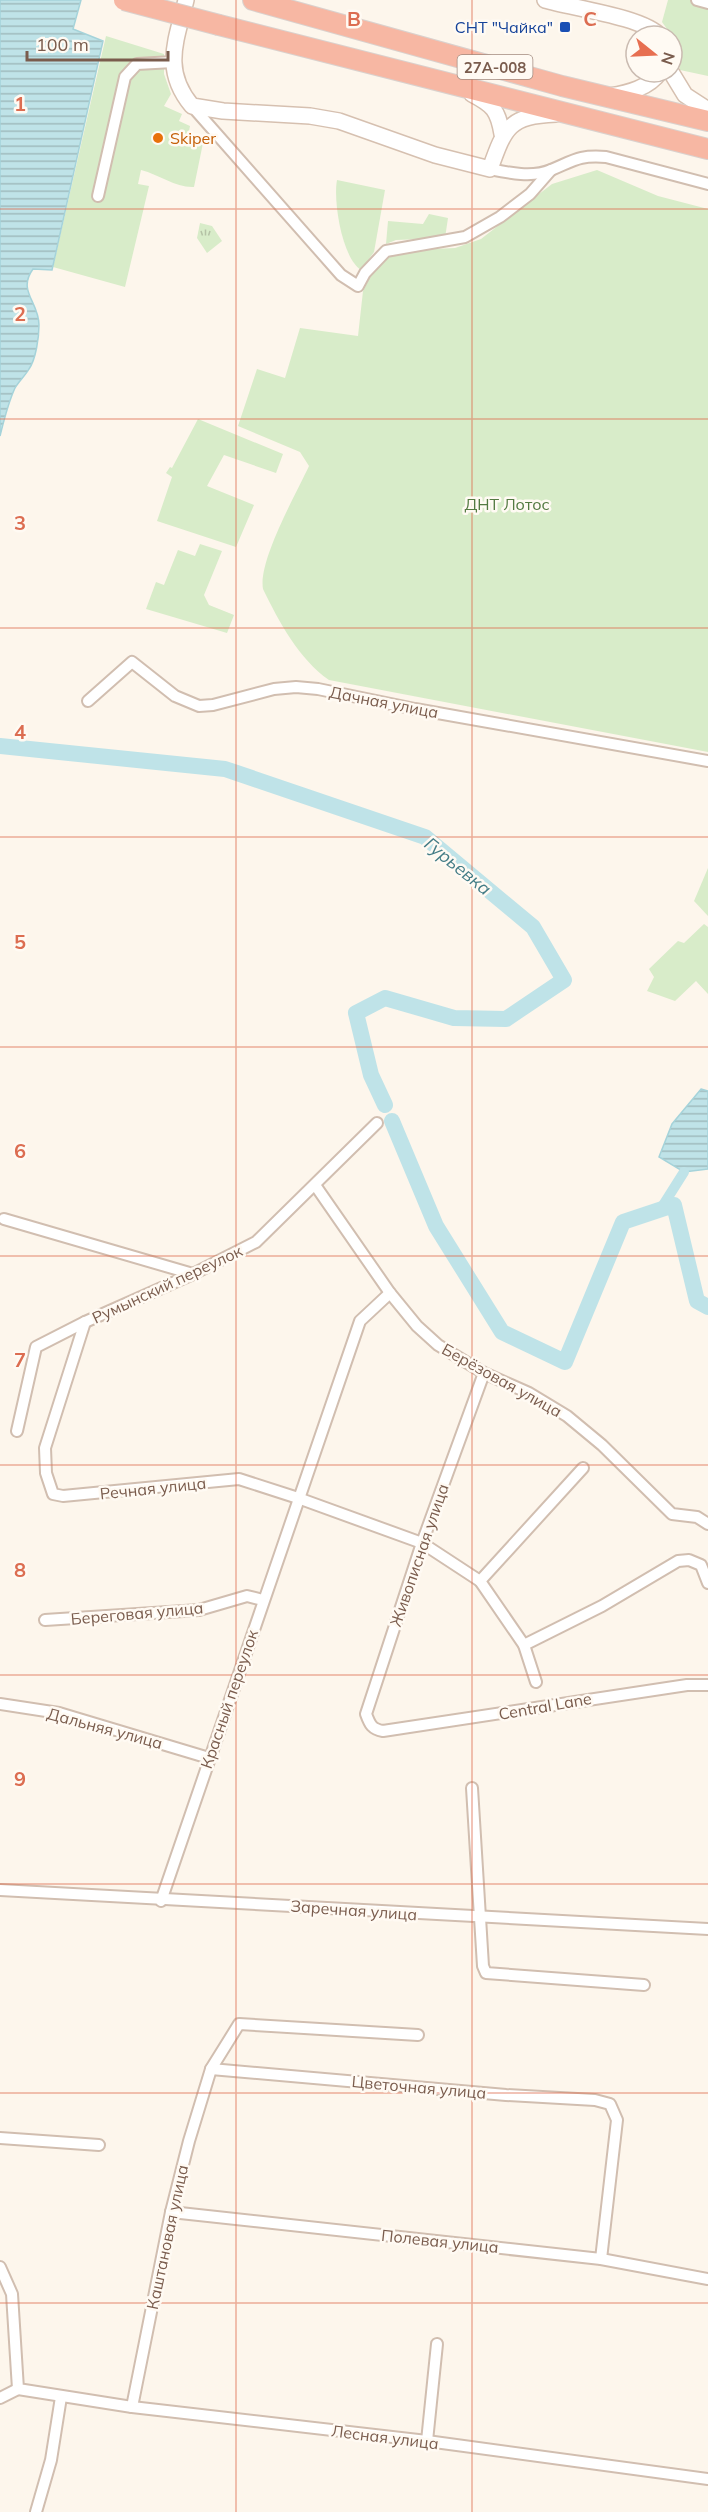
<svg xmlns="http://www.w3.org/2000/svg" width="708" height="2512" viewBox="0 0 708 2512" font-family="Mulish,sans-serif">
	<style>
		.green { fill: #d8ecc9 }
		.park { fill: url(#park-tufts) }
		.water { fill: url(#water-rules); stroke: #a5d3da; stroke-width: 1.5 }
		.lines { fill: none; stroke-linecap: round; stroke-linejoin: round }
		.canal { stroke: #bfe3e8; stroke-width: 10 }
		.river { stroke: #bfe3e8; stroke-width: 16 }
		.street-casing { stroke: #d1beb0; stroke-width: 14 }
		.secondary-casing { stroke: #d6c0b0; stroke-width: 18 }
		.highway-casing { stroke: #dad1cd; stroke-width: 22 }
		.street { stroke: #fff; stroke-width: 10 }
		.secondary { stroke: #fff; stroke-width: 15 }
		.highway { stroke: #f7b7a3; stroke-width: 20 }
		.highway-bridge-casing { stroke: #dad1cd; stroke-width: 22; stroke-linecap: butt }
		.highway-bridge { stroke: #f7b7a3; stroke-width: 20 }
		.grid { fill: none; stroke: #dc6d51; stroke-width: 1.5; stroke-opacity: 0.55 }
		.transit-dot { fill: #1a4fb4; stroke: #fffaf3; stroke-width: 2 }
		.food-dot { fill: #e8710a; stroke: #fffaf3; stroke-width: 2 }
		.labels { text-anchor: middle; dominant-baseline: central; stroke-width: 5; stroke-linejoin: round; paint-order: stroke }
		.shield { fill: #fffaf3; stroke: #a28b7f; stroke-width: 1.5 }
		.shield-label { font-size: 15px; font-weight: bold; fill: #7a5c4d }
		.transit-label { font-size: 16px; fill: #164399; stroke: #fffaf3; text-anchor: end }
		.food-label { font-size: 16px; fill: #c56008; stroke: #fffaf3; text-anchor: start }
		.park-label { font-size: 16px; fill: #537a41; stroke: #fffaf3 }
		.street-label { font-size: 16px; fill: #7a5c4d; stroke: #fffaf3 }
		.water-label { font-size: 18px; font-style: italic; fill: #437c86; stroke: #fffaf3 }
		.grid-label { font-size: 20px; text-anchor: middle; font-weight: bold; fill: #dc6d51; stroke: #fffaf3; stroke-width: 5; stroke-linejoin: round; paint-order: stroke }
	</style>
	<defs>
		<pattern id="park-tufts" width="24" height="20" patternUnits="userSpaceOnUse" patternTransform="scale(1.5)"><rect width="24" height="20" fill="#d8ecc9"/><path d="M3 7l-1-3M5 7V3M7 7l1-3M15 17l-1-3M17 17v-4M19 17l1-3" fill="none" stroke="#b4c2a5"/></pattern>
		<pattern id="water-rules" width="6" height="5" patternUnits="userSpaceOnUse" patternTransform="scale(1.5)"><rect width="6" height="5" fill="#bfe3e8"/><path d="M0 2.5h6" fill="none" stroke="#a0bbbe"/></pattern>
	</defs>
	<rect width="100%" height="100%" fill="#fdf6ec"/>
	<g class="green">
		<polygon points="668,0 708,0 708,76 680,70 672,36 662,22"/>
		<path d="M 106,36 L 164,54 L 164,74 L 171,94 L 164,106 L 182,114 L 179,121 L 190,126 L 188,136 L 203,143 L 194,187 C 176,188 160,175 141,170 L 138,184 L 149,186 L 125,287 L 53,267 Z"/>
		<path d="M 597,170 L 658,196 L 708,209 L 708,752 L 329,680 C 299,659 279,622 263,589 C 258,561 296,494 309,466 L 300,452 L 238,426 L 257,369 L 285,378 L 300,328 L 358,336 L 363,291 L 380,258 L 411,250 L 455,248 L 481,239 L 552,184 Z"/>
		<path d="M 337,180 L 385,190 L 374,252 L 361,270 C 342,258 333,201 337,180 Z"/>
		<polygon points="429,214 448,218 445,238 396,240 386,244 388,221 423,224"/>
		<polygon points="198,419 283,454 276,473 224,455 207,486 254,505 236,547 157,521 172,477 166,473 170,467 172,468"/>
		<polygon points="200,544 222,551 204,595 209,605 234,615 227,633 146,609 156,582 164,585 178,550 195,556"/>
		<polygon points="708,868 708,916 694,901"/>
		<polygon points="704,924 708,927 708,994 696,981 675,1001 647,991 654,977 649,969 678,941 684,943"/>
	</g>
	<polygon class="park" points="200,223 212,226 222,241 207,253 197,238"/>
	<g class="water">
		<path d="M 0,0 L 81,0 L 73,29 L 103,41 L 52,270 L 33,269 C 17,291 39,302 39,325 C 39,337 36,359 29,369 C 25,376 19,381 15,388 C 8,403 4,420 0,436 Z"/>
		<polygon points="701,1089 708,1091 708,1169 684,1172 659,1157 672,1124"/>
	</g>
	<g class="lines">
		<polyline class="canal" points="660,1210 684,1172"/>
		<g class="river">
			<polyline points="0,746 225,769 425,837 533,927 564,980 506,1019 454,1018 385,998 356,1013 371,1075 385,1105"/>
			<polyline points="392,1121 436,1226 502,1332 565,1362 623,1222 674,1205 697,1301 708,1307"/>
		</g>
		<defs>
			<g id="street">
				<polyline points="697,0 708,3"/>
				<polyline points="192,106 341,275 358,286 365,273 386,251 465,237 500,217 530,194 551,170"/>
				<path d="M 490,169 C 509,173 532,178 551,170 C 575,160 579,155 606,157 L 708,184"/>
				<polyline points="98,196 125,77 137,64 173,62"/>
				<polyline points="88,701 132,662 175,696 199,706 213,705 274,689 296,687 318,689 415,709 708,761"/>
				<polyline points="315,1185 390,1293 417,1326 438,1345 484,1373 529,1393 567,1416 602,1445 672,1514 697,1517 708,1524"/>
				<polyline points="4,1219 193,1274"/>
				<polyline points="85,1322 45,1448 46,1473 53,1494 63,1496 239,1479 298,1498 422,1543 480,1581 524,1645 536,1682"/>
				<path d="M 484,1373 L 422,1543 L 366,1714 C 370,1725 372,1729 383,1731 L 687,1685 L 708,1685"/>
				<polyline points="17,1431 36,1347 85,1322 193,1274 256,1242 377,1123"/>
				<polyline points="480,1581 583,1468"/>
				<polyline points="45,1620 199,1610 247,1596 263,1600"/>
				<polyline points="524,1645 602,1606 678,1561 689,1560 701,1565 708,1583"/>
				<polyline points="0,1704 59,1713 209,1758"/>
				<polyline points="472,1788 483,1966 486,1973 644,1985"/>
				<polyline points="0,1890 708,1929"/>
				<polyline points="161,1901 360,1321 390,1293"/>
				<polyline points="211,2069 506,2095 595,2100 610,2104 617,2120 601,2259"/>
				<polyline points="0,2138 99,2145"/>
				<polyline points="171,2212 601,2259 708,2279"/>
				<polyline points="0,2267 12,2294 18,2389 132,2407 427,2441 708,2479"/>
				<polyline points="0,2398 18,2389"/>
				<polyline points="132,2407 171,2212 189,2141 211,2069 239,2024 418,2035"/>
				<polyline points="427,2441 437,2344"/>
				<polyline points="36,2512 51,2460 61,2397"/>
			</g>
			<g id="secondary">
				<path d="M 186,0 C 176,41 162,70 192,106 L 223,111 L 310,116 L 339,121 L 435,155 L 490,169 C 505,127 509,116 556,114"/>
				<path d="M 545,0 C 572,8 643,17 660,36"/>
				<polyline points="671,72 685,95 708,110"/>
				<path d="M 472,94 C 493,105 498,110 502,134"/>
				<path d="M 610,96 C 628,93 649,88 660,72"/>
			</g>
			<g id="highway">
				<polyline points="253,0 562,86 708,121"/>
				<polyline points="219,25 708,149"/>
			</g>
		</defs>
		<use href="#street" class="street-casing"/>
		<use href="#secondary" class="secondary-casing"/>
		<use href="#highway" class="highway-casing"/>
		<use href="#street" class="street"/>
		<use href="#secondary" class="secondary"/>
		<use href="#highway" class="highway"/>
		<defs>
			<polyline id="highway-bridge" points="124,0 219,25"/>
		</defs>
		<use href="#highway-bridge" class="highway-bridge-casing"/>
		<use href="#highway-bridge" class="highway-bridge"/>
	</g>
	<path class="grid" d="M 236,0 L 236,2512M 472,0 L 472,2512M 0,209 L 708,209M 0,419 L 708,419M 0,628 L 708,628M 0,837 L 708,837M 0,1047 L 708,1047M 0,1256 L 708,1256M 0,1465 L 708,1465M 0,1675 L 708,1675M 0,1884 L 708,1884M 0,2093 L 708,2093M 0,2303 L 708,2303"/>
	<rect class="transit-dot" x="559" y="21" width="12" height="12" rx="3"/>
	<circle class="food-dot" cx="158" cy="138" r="6"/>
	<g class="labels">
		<rect class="shield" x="457.5" y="55" width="75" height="24" rx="4.5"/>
		<g class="shield-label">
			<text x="495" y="67">27А-008</text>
		</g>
		<g class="transit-label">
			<text x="553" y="27">СНТ "Чайка"</text>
		</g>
		<g class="food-label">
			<text x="170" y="138">Skiper</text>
		</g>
		<g class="park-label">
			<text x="507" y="504">ДНТ Лотос</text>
		</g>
		<g class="street-label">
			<text transform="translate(384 702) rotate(11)">Дачная улица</text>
			<text transform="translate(167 1284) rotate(-25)">Румынский переулок</text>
			<text transform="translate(502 1380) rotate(29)">Берёзовая улица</text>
			<text transform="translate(153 1488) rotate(-6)">Речная улица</text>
			<text transform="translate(419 1555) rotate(-71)">Живописная улица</text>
			<text transform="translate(137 1613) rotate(-5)">Береговая улица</text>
			<text transform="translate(229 1699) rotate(-71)">Красный переулок</text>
			<text transform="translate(545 1706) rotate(-10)">Central Lane</text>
			<text transform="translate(105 1728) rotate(15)">Дальняя улица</text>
			<text transform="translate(354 1910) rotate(4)">Заречная улица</text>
			<text transform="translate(419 2087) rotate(5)">Цветочная улица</text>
			<text transform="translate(167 2237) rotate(-78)">Каштановая улица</text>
			<text transform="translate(440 2241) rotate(6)">Полевая улица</text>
			<text transform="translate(385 2437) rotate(7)">Лесная улица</text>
		</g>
		<g class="water-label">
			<text transform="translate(458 866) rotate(39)">Гурьевка</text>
		</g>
	</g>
	<g class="grid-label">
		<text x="354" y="26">B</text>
		<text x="590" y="26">C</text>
		<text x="20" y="111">1</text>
		<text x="20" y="321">2</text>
		<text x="20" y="530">3</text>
		<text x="20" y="739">4</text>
		<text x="20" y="949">5</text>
		<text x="20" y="1158">6</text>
		<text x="20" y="1367">7</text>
		<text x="20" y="1577">8</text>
		<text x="20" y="1786">9</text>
	</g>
	<g transform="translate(654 54) rotate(108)"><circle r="28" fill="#fffaf3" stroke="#cabbb1" stroke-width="1.5"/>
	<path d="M0-4.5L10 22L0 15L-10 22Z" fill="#e76f51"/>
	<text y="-9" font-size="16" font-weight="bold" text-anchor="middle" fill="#7a5c4d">N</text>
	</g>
	<path d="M27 51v9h141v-9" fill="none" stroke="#7a5c4d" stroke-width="3"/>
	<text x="36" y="51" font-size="18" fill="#7a5c4d" stroke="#fffaf3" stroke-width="4.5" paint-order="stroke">100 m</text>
</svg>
